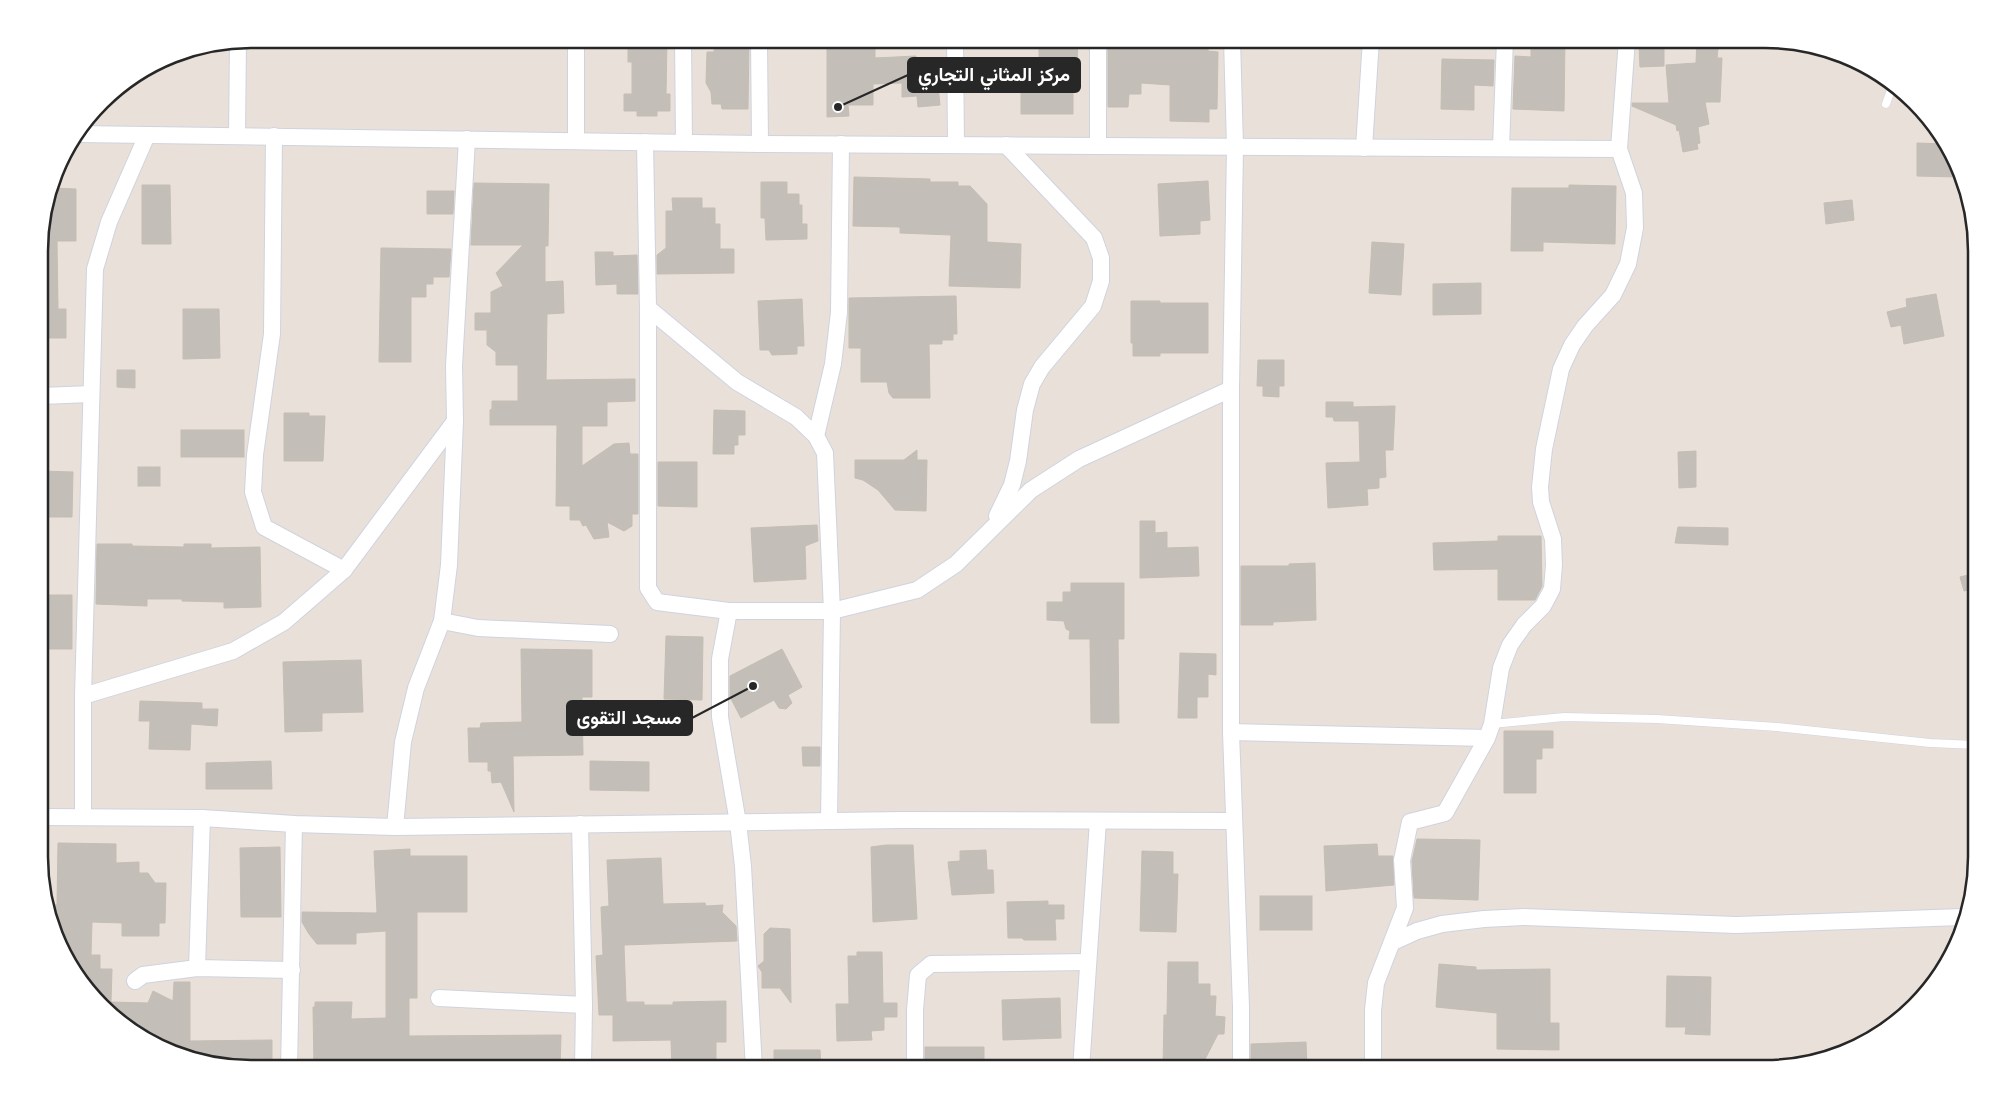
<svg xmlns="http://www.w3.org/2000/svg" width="2015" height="1108" viewBox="0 0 2015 1108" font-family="Jost,Vazirmatn,sans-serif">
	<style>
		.building { fill: #c4beb9; stroke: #c4bdb3 }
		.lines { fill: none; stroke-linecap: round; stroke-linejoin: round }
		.lane-casing { stroke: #cfd3df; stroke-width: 9 }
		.street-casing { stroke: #cfd3df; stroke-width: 18 }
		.lane { stroke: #fff; stroke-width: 8 }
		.street { stroke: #fff; stroke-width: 16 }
		.rim { fill: none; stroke: #272727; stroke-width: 2.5 }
		.leader { fill: none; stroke: #272727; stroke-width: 2 }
		.callout-dot { fill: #272727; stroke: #fff; stroke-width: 2 }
		.callout { fill: #272727; stroke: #272727; stroke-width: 2 }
		.callout-label { font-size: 19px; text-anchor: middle; font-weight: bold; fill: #fff }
	</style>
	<rect width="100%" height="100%" fill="#e9e1d9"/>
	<g class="building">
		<polygon points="628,39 667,39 666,94 670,94 670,111 657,111 657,116 637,116 637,111 624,111 624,94 632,94 632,62 628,62"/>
		<polygon points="715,39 749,39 748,109 722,109 721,104 712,104 711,92 706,83 707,52 714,52"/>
		<polygon points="827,39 875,39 875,58 916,56 916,58 935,58 940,105 918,107 917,96 902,97 902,83 873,84 873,105 848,105 849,116 827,117"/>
		<polygon points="1039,39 1078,39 1077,64 1073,64 1073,114 1021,114 1021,78 1039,78"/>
		<polygon points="1167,39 1202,39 1202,48 1208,49 1208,51 1218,52 1217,109 1209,109 1209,122 1170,121 1170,85 1141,83 1141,94 1129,94 1128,107 1108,107 1108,47 1167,49"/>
		<polygon points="1531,39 1565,39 1564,111 1513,109 1515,56 1531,57"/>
		<polygon points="1697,39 1719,39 1717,58 1722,58 1720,102 1705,102 1709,124 1698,127 1700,143 1697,144 1698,149 1683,152 1679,130 1677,131 1676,125 1632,106 1632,103 1669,103 1666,65 1696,63"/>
		<polygon points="1639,45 1664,45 1664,66 1640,67"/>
		<polygon points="1442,59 1494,60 1493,86 1474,85 1474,110 1441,109"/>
		<polygon points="1917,143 1946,144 1958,167 1958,177 1917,176"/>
		<polygon points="854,177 930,179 930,182 958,182 958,186 970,186 987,204 987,242 1021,244 1020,288 949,286 951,235 900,233 900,227 853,226"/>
		<polygon points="1208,181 1210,220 1200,221 1200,234 1160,236 1158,184"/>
		<polygon points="761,182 787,182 787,194 799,194 799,205 802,205 802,224 807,224 807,239 766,240 765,218 761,218"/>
		<polygon points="474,183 549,184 548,246 545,246 545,282 563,281 564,313 547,314 546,380 635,379 635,401 607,402 607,426 582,426 582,466 614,444 629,443 630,454 638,454 638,514 632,514 632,526 624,531 607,522 609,537 594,539 586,525 583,526 580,520 570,520 570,506 556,506 557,425 490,425 490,410 492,409 492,401 518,401 518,365 496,365 496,352 487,345 487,330 475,330 475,313 491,313 491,292 503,286 496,273 523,245 471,245"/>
		<polygon points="142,185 170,185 171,244 142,244"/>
		<polygon points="1569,185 1616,186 1615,244 1543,242 1543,251 1511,251 1512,188 1569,188"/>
		<polygon points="51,188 76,189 76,241 57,241 58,309 66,309 66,338 41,338 41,223"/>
		<polygon points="427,191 454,191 453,214 427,214"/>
		<polygon points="672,198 702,198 702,208 715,208 715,224 720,224 720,249 734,249 734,273 657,274 657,255 666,248 666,211 673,211"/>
		<polygon points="1852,200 1854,220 1826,224 1824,203"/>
		<polygon points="1372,242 1404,244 1401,295 1369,293"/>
		<polygon points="381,248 451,249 449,277 433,277 433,284 426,284 426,297 411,297 411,362 379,362"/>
		<polygon points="595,252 613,252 613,256 637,255 638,294 617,294 617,284 596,285"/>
		<polygon points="1481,283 1481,314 1433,315 1433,284"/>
		<polygon points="1936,294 1944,336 1904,344 1901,325 1891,327 1887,312 1907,307 1906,299"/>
		<polygon points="956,296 957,334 953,334 953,340 942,340 942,344 929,344 930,398 893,398 889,393 887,382 861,382 861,348 849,348 849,298"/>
		<polygon points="802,299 804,346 797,346 797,354 772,355 769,350 760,350 758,301"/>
		<polygon points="1131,301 1160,301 1160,303 1208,303 1208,353 1160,353 1160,356 1133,356 1133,343 1131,343"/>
		<polygon points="183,309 219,309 220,358 183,359"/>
		<polygon points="1258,360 1284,360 1284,386 1279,386 1279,397 1263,396 1263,386 1257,386"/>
		<polygon points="117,370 135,370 135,388 117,387"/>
		<polygon points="1326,402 1353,402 1353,407 1395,406 1393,450 1385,450 1386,477 1379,478 1379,488 1367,489 1368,505 1328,508 1326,463 1360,462 1359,421 1334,421 1333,417 1326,417"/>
		<polygon points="714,410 745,411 745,435 738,435 738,445 734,445 734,454 713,454"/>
		<polygon points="284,413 309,413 309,416 325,416 323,461 284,461"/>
		<rect x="181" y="430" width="63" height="27"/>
		<polygon points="917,450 917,460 927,460 926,511 895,510 878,490 863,480 855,478 855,460 904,460"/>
		<polygon points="1696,451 1696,487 1679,488 1678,452"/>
		<polygon points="658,462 697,462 697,507 658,506"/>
		<rect x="138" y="467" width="22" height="19"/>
		<polygon points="41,471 73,472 72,517 41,517"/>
		<polygon points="1140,521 1155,521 1155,533 1167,532 1167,548 1198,547 1199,576 1140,578"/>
		<polygon points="817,525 818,541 805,546 806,579 754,582 751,528"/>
		<polygon points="1678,527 1728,528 1728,545 1675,543"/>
		<polygon points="1498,536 1541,536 1542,586 1535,600 1498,600 1498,569 1434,570 1433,543 1498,541"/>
		<polygon points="97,544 132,544 132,546 184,547 184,544 211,544 211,548 260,547 261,607 224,608 224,602 182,601 182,599 147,599 147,606 96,604"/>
		<polygon points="1315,563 1316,620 1273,622 1273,625 1241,625 1241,566 1289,566 1289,564"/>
		<polygon points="1976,573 1976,588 1964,591 1960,577"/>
		<polygon points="1071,583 1124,583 1124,639 1118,639 1119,723 1091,723 1090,639 1069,639 1070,631 1066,629 1064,621 1047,620 1047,602 1063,602 1063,592 1071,592"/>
		<polygon points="41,595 72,595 72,649 49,649 49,646 41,647"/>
		<polygon points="666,636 703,637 702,700 664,699"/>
		<polygon points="521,649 592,650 592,697 582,697 583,755 513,756 514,812 501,782 492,783 491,771 488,771 488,762 469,762 468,728 480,728 481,723 522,722"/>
		<polygon points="782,649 802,687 788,695 792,703 786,709 779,708 774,700 741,718 730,697 730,676"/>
		<polygon points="1180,653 1216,654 1216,675 1208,674 1208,697 1197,697 1197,718 1178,718"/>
		<polygon points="361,660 363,712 322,713 322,731 285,732 283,662"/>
		<polygon points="140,701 202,703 202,709 218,709 217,726 191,724 190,750 149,749 150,721 139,721"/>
		<polygon points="1504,731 1553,731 1553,748 1542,748 1542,759 1536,759 1536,793 1504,793"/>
		<polygon points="802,747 820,747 820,766 803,766"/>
		<polygon points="271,761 272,789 206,789 206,763"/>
		<polygon points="590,761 649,762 649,791 590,790"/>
		<polygon points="1417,839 1480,840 1478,900 1414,898 1412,861"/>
		<polygon points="58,843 116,844 116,863 139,862 139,873 148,873 155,883 166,883 165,923 159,923 159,936 122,936 122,923 92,922 91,955 100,955 100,969 112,969 111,1002 148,1003 153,991 173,1001 174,982 190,982 190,1041 272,1040 272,1069 250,1069 195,1062 145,1041 74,975 52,917 53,905 57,905"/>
		<polygon points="1377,844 1378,856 1393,856 1394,885 1326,891 1324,846"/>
		<polygon points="886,845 913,845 917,919 873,922 871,847"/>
		<polygon points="280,847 281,917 241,917 240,848"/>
		<polygon points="410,849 410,856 467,856 467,912 417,912 417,998 409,998 409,1036 561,1035 560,1069 314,1069 313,1007 315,1007 315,1002 352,1002 351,1019 386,1018 386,931 356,933 356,944 317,944 309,934 302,922 302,912 377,913 374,851"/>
		<polygon points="986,850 987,870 993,870 994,893 952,895 948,862 960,861 960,851"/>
		<polygon points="1142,851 1173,852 1173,874 1178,874 1176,932 1140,931"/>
		<polygon points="661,858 663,904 705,903 706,906 723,905 722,912 736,926 737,941 624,945 626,1002 644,1002 644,1005 673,1005 673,1002 726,1001 726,1042 716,1042 716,1069 672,1069 671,1040 613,1041 613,1015 599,1015 596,956 603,955 601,907 609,906 607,860"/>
		<rect x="1260" y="896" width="52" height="34"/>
		<polygon points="1048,901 1048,905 1064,905 1064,919 1055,919 1056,940 1024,940 1022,938 1008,938 1007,902"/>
		<polygon points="770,928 790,929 791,1003 780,988 762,988 762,972 758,966 764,961 764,934"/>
		<polygon points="857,952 882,952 883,1003 897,1003 897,1017 884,1017 884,1030 871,1031 872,1040 837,1041 836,1004 849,1004 848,956 857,956"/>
		<polygon points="1168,962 1198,962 1198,984 1210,984 1210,996 1216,996 1215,1016 1225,1017 1224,1034 1218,1034 1200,1069 1163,1069 1164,1015 1167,1015"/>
		<polygon points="1439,964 1476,967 1476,970 1550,969 1550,1023 1559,1023 1559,1050 1497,1049 1497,1013 1436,1007"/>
		<polygon points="1667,976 1711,977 1710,1035 1685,1034 1686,1027 1666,1027"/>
		<polygon points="1060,998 1061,1038 1003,1040 1002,1000"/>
		<polygon points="1306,1042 1307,1069 1251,1069 1251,1044"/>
		<polygon points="925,1047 984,1047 984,1064 980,1064 980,1069 925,1069"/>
		<polygon points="774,1050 820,1050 821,1069 774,1069"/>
	</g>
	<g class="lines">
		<defs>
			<g id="lane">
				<polyline points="1886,104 1892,87"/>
				<polyline points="1492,724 1564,717 1657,719 1777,727 1930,743 1976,745"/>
			</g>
			<g id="street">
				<polyline points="683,39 684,142"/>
				<polyline points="759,39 760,144"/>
				<polyline points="955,39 956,145"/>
				<polyline points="1098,39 1098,146"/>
				<polyline points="1232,39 1235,147 1231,389 1231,732 1241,1007 1241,1069"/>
				<polyline points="78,134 760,144 1619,149"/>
				<polyline points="237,136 238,41"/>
				<polyline points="274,136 272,334 255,455 253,492 264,527 344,570 455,421"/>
				<polyline points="467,139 454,366 455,421 449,565 442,621 478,628 610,634"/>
				<polyline points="576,141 576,39"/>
				<polyline points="645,142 648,308 648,588 657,602 729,611 832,611 917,590 956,564 1031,490 1079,459 1231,389"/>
				<polyline points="1364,148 1371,39"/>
				<polyline points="1501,148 1505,39"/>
				<polyline points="648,308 737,382 796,417 816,436 825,453 832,611 829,821"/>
				<polyline points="41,396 91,394"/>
				<polyline points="816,436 833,364 839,312 841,144"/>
				<polyline points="997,516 1012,485 1018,461 1025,410 1032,384 1042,367 1093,306 1101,281 1101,258 1094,238 1006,145"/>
				<polyline points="729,611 720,659 720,717 738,823 743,866 754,1069"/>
				<polyline points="83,696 233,651 284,622 344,570"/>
				<polyline points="1231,732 1487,738"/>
				<polyline points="41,817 202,818 294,824 395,827 902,820 1234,821"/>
				<polyline points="83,817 83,696 95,269 109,222 147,135"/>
				<polyline points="395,827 403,742 416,688 442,621"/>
				<polyline points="1393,942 1417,931 1442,924 1484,919 1524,917 1736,925 1962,917"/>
				<polyline points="197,968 202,818"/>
				<polyline points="135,981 143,975 197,968 292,970"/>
				<polyline points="439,998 584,1005 580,824"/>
				<polyline points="289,1069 294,824"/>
				<polyline points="583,1069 584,1005"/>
				<polyline points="915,1069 915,1010 918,975 931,964 1087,962"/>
				<polyline points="1081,1069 1098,821"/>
				<polyline points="1373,1069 1373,1010 1376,983 1405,908 1402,860 1410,822 1445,813 1487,738 1492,724 1501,668 1510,645 1524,625 1543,606 1552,589 1554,565 1553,539 1541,502 1540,487 1544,449 1561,369 1572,345 1585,326 1613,295 1628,264 1635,228 1634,193 1619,149 1627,39"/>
			</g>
		</defs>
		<use href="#lane" class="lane-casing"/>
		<use href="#street" class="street-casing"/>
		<use href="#lane" class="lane"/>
		<use href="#street" class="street"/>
	</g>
	<path d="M0 0H2015V1108H0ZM251 48H1765A203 203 0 0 1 1968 251V857A203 203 0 0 1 1765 1060H251A203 203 0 0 1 48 857V251A203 203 0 0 1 251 48Z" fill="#fff" fill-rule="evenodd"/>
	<path class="rim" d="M251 48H1765A203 203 0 0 1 1968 251V857A203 203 0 0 1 1765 1060H251A203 203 0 0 1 48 857V251A203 203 0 0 1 251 48Z"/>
	<path class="leader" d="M838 107L908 75M753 686L692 718"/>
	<g class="callout-dot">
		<circle cx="838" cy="107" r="5"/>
		<circle cx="753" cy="686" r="5"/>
	</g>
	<g class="callout">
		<rect x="908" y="58" width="172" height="34" rx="5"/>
		<rect x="567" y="701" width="125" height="34" rx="5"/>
	</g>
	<g class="callout-label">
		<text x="994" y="81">مركز المثاني التجاري</text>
		<text x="629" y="724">مسجد التقوى</text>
	</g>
</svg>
